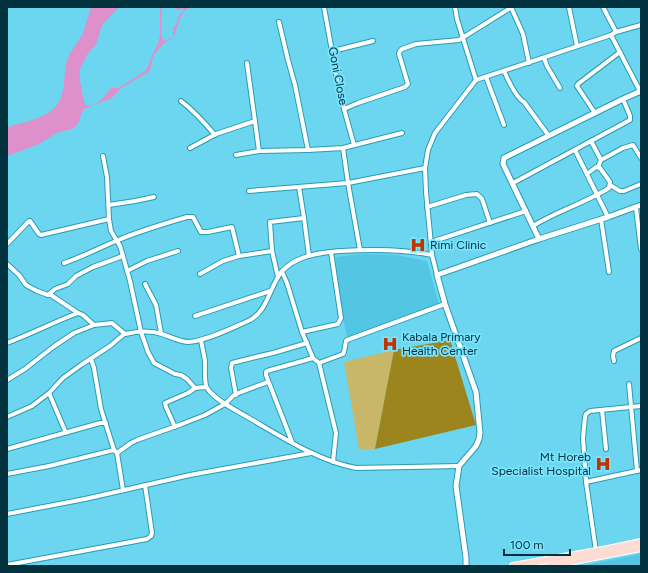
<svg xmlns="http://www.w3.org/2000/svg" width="648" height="573" viewBox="0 0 648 573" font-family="Figtree,sans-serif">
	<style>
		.built { fill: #52c6e2 }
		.green { fill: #c8b669 }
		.forest { fill: #9b851c }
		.water { fill: #dd90ca }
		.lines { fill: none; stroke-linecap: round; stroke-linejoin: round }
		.minor-casing { stroke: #289cb5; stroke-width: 6 }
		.tertiary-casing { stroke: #289cb5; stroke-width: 7 }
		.primary-casing { stroke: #fff; stroke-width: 8 }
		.minor { stroke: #fff; stroke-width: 4 }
		.tertiary { stroke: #fff; stroke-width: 5 }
		.primary { stroke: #fdddd3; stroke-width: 6 }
		.labels { text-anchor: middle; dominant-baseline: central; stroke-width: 3.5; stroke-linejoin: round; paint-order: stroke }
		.street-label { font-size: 12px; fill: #00313c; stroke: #7ae3fe }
		.poi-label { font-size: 12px; fill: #00313c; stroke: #7ae3fe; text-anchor: start }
	</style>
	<rect width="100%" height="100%" fill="#6cd6f0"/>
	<g class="built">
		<polygon points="362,254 397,255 427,261 439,304 347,337 340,305 335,257"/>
		<polygon points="641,554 641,566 581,566"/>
	</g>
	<polygon class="green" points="394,350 375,449 359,449 344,362"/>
	<polygon class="forest" points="450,340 476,425 375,449 394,350"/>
	<path class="water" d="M 91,7 L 119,7 L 102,25 L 96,45 L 88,53 L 80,69 L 80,81 L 84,102 L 86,105 C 98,108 104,96 111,88 L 118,88 L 127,83 L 146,70 L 148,66 L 151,58 L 158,43 L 160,36 L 160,7 L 162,7 L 161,34 L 162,38 L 165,41 L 173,37 L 173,27 L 177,23 L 178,17 L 184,9 L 183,8 L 178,10 L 172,7 L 179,8 L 184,7 L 189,7 L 182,13 L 177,27 L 175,34 L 173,38 L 164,43 L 156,52 L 153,57 L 150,70 L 147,73 L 121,88 L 114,96 L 110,99 L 84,109 L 81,114 L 79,122 L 73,129 L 59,132 L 37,145 L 7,156 L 7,127 C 27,121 56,118 62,94 C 65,83 64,71 67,60 C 71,50 78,43 83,33 C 86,25 88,16 91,7 Z"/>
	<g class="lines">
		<defs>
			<g id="minor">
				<polyline points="324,7 337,79 344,109 354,145"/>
				<polyline points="455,7 457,19 476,80"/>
				<polyline points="511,7 523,34 529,63"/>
				<polyline points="569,7 577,46"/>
				<polyline points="603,7 616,32"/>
				<polyline points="279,22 288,60 295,85 308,150"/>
				<polyline points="611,35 641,93"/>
				<polyline points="333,51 373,41"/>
				<polyline points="544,58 547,66 560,88"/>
				<polyline points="247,63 259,151"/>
				<path d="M 504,71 C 508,80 516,98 524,102 L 549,136"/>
				<polyline points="486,77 504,125"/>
				<path d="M 181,101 C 194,111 204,122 215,135"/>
				<polyline points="344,109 358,103 405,87 408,84 399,54 400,51 402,49 416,44 459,40 512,7"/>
				<polyline points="595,113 577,86 578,84 620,52"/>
				<polyline points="591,141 601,160 598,167"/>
				<polyline points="190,148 216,134 255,121"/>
				<polyline points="343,148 348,183 360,250"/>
				<polyline points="575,150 608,217"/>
				<polyline points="236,155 259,151 308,150 343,148 402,133"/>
				<polyline points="103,156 107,177 109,219 111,231 120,246 123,256 130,281 141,332 148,352 154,363 175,374 181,375 187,379 195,388 206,387"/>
				<polyline points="601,160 623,148 633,145 641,158"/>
				<polyline points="513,183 630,120 630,116 623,99"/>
				<polyline points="610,185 620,191 624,191 641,184"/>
				<polyline points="299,187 304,218 309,256"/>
				<polyline points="249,191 348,183 425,168"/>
				<polyline points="109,205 135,201 154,197"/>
				<polyline points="427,207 466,195 477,194 482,199 490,223"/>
				<polyline points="636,208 641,249"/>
				<polyline points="601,219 609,272"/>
				<path d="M 533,226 C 557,211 585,203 609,188 L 610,182 L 600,168 L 596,167 L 587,174"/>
				<polyline points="431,242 526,211"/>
				<polyline points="7,244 29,221 30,221 39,234 41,235 109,219"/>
				<path d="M 64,263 C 82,257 99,248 116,241 C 139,231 163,224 187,217 L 193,217 L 201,232 L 208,232 L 232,227 L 239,256"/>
				<polyline points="7,264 19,275 26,285 37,291 48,295 51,295 78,313 83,315 94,325"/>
				<polyline points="127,271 147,261 178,251"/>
				<polyline points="282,272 287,283 302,332 313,358 319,363 336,433 333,462"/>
				<polyline points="200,274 223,261 239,256 272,251"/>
				<polyline points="437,275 432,255 426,192 425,168 428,150 435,133 476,80 611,35 616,32 641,25"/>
				<polyline points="278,277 272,251 270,222 304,218"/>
				<polyline points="145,284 156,305 161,333"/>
				<polyline points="48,295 55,289 68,284 76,276 93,267 123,256"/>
				<polyline points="195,316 270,291"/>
				<polyline points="302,332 338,324 341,318 331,252"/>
				<path d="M 201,340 C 202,347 204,354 205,361 C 205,368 204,383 207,388 C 216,401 236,410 249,418 C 282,437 318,461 356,468 L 459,466"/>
				<path d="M 7,343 C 31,334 54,322 78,313"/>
				<polyline points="91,359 94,368 101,409 114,450 117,453 123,490"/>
				<polyline points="614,361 613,356 614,351 641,338"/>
				<polyline points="319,363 343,354 344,352 346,341 347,340 445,304"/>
				<path d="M 7,380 L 25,369 L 53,347 L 74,333 L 94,325 L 112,323 L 125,334 C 138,331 150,330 162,334 C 171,337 180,342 189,342 C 206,341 232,328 248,321 C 268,312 269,287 282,271 C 288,265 296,260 305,257 C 316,253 329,252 341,251 C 372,249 402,249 432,255"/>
				<polyline points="629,384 637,471"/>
				<polyline points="49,393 66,433"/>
				<polyline points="236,395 231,368 232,363 256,357 273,353 307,343"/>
				<polyline points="602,410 606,449"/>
				<polyline points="7,417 32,406 49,393 63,378 81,365 110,346 123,335 125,334"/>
				<polyline points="175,427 166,407 165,403 188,393 195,388"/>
				<polyline points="292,442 266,375 266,372 267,371 313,358"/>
				<polyline points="7,449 100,423 106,423"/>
				<polyline points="117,453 131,443 137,440 182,424 205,415 225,404 234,395 241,392 268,382"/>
				<polyline points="7,474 49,466 114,450"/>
				<polyline points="586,482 641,470"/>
				<polyline points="7,514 85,499 190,475 311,453"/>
				<polyline points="596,551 586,482 583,438 585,417 586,414 590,411 641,406"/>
				<polyline points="7,565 147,539 151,536 152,533 145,485"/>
			</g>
			<g id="tertiary">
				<polyline points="539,239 503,164 504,158 623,99 641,91"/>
				<polyline points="466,566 466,558 456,486 459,466 476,446 479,439 480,433 476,392 445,304 437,275 539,239 608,217 641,205"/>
			</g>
			<g id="primary">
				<polyline points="513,566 608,549 641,542"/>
				<polyline points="549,566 641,548"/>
			</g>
		</defs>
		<use href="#minor" class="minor-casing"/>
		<use href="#tertiary" class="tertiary-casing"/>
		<use href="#primary" class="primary-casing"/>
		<use href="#minor" class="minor"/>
		<use href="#tertiary" class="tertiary"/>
		<use href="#primary" class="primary"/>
	</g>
	<defs>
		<symbol id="hospital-bare" viewBox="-9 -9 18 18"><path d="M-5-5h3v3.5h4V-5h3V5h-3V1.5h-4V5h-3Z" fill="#bd3501" stroke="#7ae3fe" stroke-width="2.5" paint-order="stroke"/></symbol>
	</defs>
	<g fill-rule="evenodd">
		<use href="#hospital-bare" x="407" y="234" width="22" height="22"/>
		<use href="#hospital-bare" x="379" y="333" width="22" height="22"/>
		<use href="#hospital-bare" x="592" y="453" width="22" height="22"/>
	</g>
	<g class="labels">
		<g class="street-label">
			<text transform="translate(338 76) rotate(79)">Goni Close</text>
		</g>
		<g class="poi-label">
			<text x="430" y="245">Rimi Clinic</text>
			<text x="402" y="337">Kabala Primary<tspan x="402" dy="14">Health Center</tspan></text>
			<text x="591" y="457" text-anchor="end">Mt Horeb<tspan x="591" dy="14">Specialist Hospital</tspan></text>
		</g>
	</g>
	<rect width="648" height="573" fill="none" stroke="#00313c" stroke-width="16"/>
	<path d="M504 549v6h66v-6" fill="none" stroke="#00313c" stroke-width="2"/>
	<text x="510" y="549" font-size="12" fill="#00313c" stroke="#7ae3fe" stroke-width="3" paint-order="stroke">100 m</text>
</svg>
